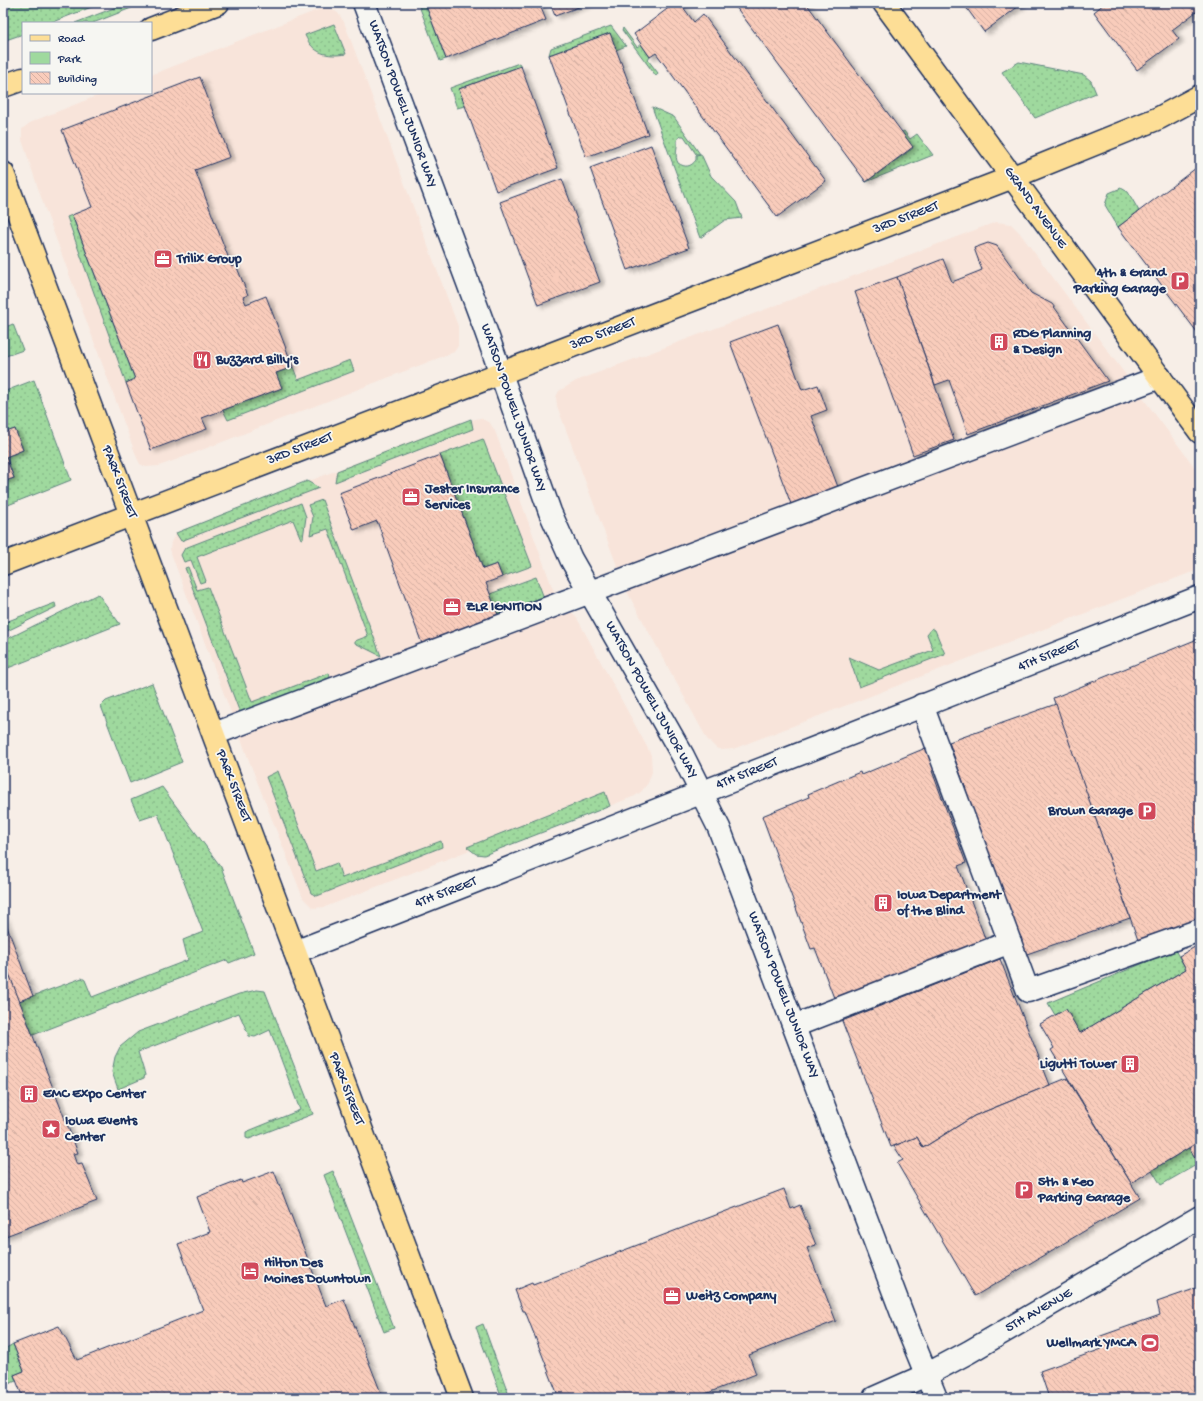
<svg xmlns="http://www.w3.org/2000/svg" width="1203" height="1401" viewBox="0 0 1203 1401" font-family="'Gochi Hand',sans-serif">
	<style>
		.built { fill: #f8e4da }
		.green { fill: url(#green-dots); stroke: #5d847e }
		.building { fill: url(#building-back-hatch); stroke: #1b2f5e; filter: url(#shadow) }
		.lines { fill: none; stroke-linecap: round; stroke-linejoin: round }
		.minor-casing { stroke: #1b2f5e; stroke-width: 25 }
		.major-casing { stroke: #1b2f5e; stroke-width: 25 }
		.minor { stroke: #f6f6f2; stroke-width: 22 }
		.major { stroke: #fdde96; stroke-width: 22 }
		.labels { text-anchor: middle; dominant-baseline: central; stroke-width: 3.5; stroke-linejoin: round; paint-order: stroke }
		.street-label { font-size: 14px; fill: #1b2f5e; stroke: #f6f6f2 }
		.poi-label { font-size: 14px; font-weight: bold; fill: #1b2f5e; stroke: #f6f6f2; text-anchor: start }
	</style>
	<defs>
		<pattern id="green-dots" width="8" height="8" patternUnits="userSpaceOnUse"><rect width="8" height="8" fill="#9fd99e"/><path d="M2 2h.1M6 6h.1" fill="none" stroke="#88bb8a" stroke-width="1.8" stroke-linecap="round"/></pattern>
		<pattern id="building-back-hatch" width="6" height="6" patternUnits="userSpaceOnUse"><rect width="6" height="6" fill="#f9ccbb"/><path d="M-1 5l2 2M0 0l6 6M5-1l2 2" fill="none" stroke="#d5b0a3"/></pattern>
		<filter id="shadow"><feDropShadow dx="4.5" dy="2.5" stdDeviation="2" flood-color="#0004"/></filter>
	</defs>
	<rect width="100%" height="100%" fill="#f7eee7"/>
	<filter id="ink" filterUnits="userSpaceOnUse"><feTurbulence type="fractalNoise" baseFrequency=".025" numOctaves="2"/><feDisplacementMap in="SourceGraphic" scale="8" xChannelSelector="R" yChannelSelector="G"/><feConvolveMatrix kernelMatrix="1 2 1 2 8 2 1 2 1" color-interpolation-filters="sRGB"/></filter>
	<g filter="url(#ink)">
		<g class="built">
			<polygon points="320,9 331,9 338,13 344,22 458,326 458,346 454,352 436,359 181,458 159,466 146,467 140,464 137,458 45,209 22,140 22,129 31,122 104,93 151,93 151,75"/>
			<polygon points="996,222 1011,224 1019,232 1193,465 1200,480 1200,569 733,749 722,750 716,748 707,739 626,590 557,406 556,397 559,391 576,381"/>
			<polygon points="480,418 490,423 495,431 561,611 565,610 573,613 578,620 646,745 651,755 652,772 648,783 641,792 635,796 484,855 476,854 470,850 325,907 313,908 303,898 253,771 172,556 170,549 171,542 176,533 458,423"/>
		</g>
		<g class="green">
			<polygon points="3,3 102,3 50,23 23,23 23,34 3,41"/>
			<polygon points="127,3 144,3 93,23 75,23"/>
			<polygon points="418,3 425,3 446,59 440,61"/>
			<path d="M 334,24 L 346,54 C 327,57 313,54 305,35 Z"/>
			<polygon points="611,26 626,46 616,50 610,33 549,55 551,48"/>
			<polygon points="623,28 637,47 641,44 650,57 648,60 658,73 656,76 622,30"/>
			<polygon points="1019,62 1084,75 1091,81 1096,93 1035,118 1002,72"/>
			<polygon points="519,63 521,66 459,89 465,106 457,108 450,88"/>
			<path d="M 652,107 L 674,117 L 700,154 L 696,154 L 684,136 L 680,136 L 677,140 C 678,148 674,156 678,163 C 685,168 691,167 696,160 L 696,155 L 701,154 L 711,176 L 736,202 L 742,218 L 725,220 L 700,238 Z"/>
			<polygon points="904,131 910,139 917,134 933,155 866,182 913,148 902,132"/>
			<polygon points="1121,188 1128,192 1139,211 1118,227 1105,205 1109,193"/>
			<polygon points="72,215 135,379 126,383 67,217"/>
			<polygon points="13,324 23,350 3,357 3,328"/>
			<polygon points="350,360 354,371 228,420 223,410 281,388 276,373 293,367 298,380"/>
			<polygon points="34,380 71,480 3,507 3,482 14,478 6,457 23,450 15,429 3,433 3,392"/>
			<polygon points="471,419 473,429 335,482 337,471"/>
			<polygon points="483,439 532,566 502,577 497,564 483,569 440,455"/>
			<polygon points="307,481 319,488 181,541 176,533"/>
			<polygon points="322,500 381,656 355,643 355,641 368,636 328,529 310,535 313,517 308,505"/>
			<polygon points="301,503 306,517 303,538 301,539 293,520 197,557 206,581 200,583 191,560 184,562 181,555 185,548"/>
			<polygon points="188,567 197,590 208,587 252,702 329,673 330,678 326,683 240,713 185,568"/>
			<polygon points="536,577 544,598 498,615 490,594"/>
			<polygon points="98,594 120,624 3,670 3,641"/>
			<polygon points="55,603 56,607 3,633 3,623"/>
			<polygon points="932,628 935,630 945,654 859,687 849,657 879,670 933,650 927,634"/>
			<polygon points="152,683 182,762 130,783 101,706 106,701"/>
			<polygon points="278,771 316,871 337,863 342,878 441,841 442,847 317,896 311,893 266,777"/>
			<polygon points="162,787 221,867 254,953 229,963 227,960 33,1035 19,1001 82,978 85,980 92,997 188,960 183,940 203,932 158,814 140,820 131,800"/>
			<polygon points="605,792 610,806 484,855 476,854 467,847"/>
			<polygon points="1175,950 1186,969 1080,1033 1066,1009 1055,1015 1048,1003"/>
			<polygon points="257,990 265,991 313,1114 249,1139 246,1138 246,1132 300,1110 270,1030 255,1037 249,1036 239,1013 138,1052 145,1075 144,1078 118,1089 112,1072 115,1057 120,1047 138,1032 239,994"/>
			<polygon points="1189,1148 1198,1164 1161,1185 1152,1170"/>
			<polygon points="333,1171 394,1328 384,1332 324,1175"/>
			<polygon points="483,1324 510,1398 502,1398 476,1327"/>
			<polygon points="13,1344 24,1371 14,1375 16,1381 3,1386 3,1350"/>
		</g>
		<g class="building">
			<polygon points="425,3 539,3 546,20 446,59"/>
			<polygon points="550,3 589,3 555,16"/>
			<polygon points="675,3 680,3 694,22 703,14 826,181 777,217 656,53 650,57 634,34"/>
			<polygon points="733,3 806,3 913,147 866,182"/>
			<polygon points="963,3 1023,3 984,32"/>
			<polygon points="1105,3 1200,3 1200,9 1172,30 1179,39 1137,70 1094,12"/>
			<polygon points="610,33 648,134 586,157 549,55"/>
			<polygon points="521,66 558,168 496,191 459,89"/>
			<polygon points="200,77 230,157 195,170 232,267 236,265 248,295 243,297 246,304 266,296 293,367 276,373 282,388 202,418 207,429 151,450 126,383 135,379 72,215 92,207 62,130"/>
			<polygon points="651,145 689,248 627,270 590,168"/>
			<polygon points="1200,165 1200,336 1118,227"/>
			<polygon points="562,179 600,282 538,305 500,202"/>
			<polygon points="988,243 997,246 1031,293 1052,304 1108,381 968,434 949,380 935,385 897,277 943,259 952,282 982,270 974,248"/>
			<polygon points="897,277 954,440 913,455 855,292"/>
			<polygon points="778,324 802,390 818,385 827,410 811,416 838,487 791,504 730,342"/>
			<polygon points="15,429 23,450 6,457 14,478 3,482 3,433"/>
			<polygon points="440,455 483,569 497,564 502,577 486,583 498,615 422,644 377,521 354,530 339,493"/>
			<polygon points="1200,638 1200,919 1139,943 1053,698"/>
			<polygon points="1056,704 1130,918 1024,955 949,742"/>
			<polygon points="928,747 936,769 932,771 966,863 958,866 986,941 834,998 815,948 811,949 762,816 809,797 808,794 860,772 861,775"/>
			<polygon points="3,916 33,996 19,1001 3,958"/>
			<polygon points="1200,944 1200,1141 1131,1183 1051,1050 1054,1048 1040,1024 1066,1009 1080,1033 1186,969 1179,956"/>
			<polygon points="3,958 78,1153 73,1154 77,1165 82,1164 97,1201 3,1237"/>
			<polygon points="1000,959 1050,1085 974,1116 923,1148 917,1137 891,1147 842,1021"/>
			<polygon points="1067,1078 1140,1198 975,1296 897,1163 903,1160 894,1146 917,1137 923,1148 974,1116"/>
			<polygon points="1200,1141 1200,1163 1198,1164 1189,1148"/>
			<polygon points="274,1171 326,1306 344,1299 383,1398 23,1398 14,1375 24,1371 13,1344 59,1326 77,1360 203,1310 178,1244 210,1232 197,1197 241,1180 242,1183"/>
			<polygon points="784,1189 791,1209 800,1205 816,1245 807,1248 836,1321 749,1355 756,1374 695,1398 559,1398 525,1311 523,1311 515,1290 532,1283 533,1285"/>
			<polygon points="1200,1287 1200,1398 1049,1398 1040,1371 1102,1349 1098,1337 1160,1315 1157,1302"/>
		</g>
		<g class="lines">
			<defs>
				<g id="minor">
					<polyline points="364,3 484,326 550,512 571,559 683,756 719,828 909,1332 936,1398"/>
					<polyline points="922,705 1028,991 1200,930"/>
					<polyline points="214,734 1160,377"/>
					<polyline points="295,952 1200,597"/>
					<polyline points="794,1026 1010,942"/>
					<polyline points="874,1398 926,1375 969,1352 1200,1217"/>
				</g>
				<g id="major">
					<polyline points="884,3 1200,432"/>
					<polyline points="151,29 218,3"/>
					<polyline points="3,86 23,79"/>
					<polyline points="3,173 462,1398"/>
					<polyline points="3,564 1013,177 1159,118 1200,96"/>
				</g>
			</defs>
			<use href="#minor" class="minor-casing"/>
			<use href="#major" class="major-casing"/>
			<use href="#minor" class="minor"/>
			<use href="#major" class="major"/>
		</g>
	</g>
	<defs>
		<symbol id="office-square" viewBox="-11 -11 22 22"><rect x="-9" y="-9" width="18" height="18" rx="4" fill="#d1495b" stroke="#f6f6f2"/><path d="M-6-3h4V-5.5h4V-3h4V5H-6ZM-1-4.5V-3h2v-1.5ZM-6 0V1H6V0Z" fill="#fff"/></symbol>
		<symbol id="parking-square" viewBox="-11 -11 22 22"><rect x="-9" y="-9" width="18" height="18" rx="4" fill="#d1495b" stroke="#f6f6f2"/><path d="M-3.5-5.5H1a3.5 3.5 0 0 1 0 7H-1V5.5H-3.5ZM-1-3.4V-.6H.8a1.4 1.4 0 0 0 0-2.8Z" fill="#fff"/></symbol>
		<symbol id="building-square" viewBox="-11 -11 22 22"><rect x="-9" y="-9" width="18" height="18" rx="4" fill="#d1495b" stroke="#f6f6f2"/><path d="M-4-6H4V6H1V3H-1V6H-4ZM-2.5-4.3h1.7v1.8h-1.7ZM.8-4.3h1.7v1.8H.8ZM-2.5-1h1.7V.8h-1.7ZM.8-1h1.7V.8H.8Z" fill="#fff"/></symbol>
		<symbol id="restaurant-square" viewBox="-11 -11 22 22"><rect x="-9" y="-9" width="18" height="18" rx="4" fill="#d1495b" stroke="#f6f6f2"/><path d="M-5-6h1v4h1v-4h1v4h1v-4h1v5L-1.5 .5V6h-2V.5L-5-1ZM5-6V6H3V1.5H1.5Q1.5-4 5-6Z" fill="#fff"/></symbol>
		<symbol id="sight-square" viewBox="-11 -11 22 22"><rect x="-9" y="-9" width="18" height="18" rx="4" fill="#d1495b" stroke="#f6f6f2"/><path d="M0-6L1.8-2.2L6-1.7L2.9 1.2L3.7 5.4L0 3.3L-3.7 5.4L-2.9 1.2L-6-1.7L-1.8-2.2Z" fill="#fff"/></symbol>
		<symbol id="hotel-square" viewBox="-11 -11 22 22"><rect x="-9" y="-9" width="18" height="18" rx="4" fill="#d1495b" stroke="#f6f6f2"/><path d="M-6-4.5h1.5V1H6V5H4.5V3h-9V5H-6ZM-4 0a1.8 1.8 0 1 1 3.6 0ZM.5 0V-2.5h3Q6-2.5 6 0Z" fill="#fff"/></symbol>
		<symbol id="stadium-square" viewBox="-11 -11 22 22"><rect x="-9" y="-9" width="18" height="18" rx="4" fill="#d1495b" stroke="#f6f6f2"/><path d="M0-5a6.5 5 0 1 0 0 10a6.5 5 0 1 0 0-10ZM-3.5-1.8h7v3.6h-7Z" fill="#fff"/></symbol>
	</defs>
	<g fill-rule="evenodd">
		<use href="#office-square" x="152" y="248" width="22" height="22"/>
		<use href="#parking-square" x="1169" y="270" width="22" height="22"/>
		<use href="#building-square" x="988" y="331" width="22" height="22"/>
		<use href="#restaurant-square" x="191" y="349" width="22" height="22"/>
		<use href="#office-square" x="400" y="486" width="22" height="22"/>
		<use href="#office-square" x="441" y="596" width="22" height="22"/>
		<use href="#parking-square" x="1136" y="800" width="22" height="22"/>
		<use href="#building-square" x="872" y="892" width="22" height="22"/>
		<use href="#building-square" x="1119" y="1053" width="22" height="22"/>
		<use href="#building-square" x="18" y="1083" width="22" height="22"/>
		<use href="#sight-square" x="40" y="1118" width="22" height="22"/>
		<use href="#parking-square" x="1013" y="1179" width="22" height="22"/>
		<use href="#hotel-square" x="239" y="1260" width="22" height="22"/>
		<use href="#office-square" x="661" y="1285" width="22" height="22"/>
		<use href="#stadium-square" x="1139" y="1332" width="22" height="22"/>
	</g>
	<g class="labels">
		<g class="street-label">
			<text transform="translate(402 104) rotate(70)">WATSON POWELL JUNIOR WAY</text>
			<text transform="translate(1035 208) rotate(54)">GRAND AVENUE</text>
			<text transform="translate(906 218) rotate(-21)">3RD STREET</text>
			<text transform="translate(603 334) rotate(-21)">3RD STREET</text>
			<text transform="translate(513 408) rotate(71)">WATSON POWELL JUNIOR WAY</text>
			<text transform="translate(300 449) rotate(-21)">3RD STREET</text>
			<text transform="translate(119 482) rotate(69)">PARK STREET</text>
			<text transform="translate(1049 656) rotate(-22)">4TH STREET</text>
			<text transform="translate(651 700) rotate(61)">WATSON POWELL JUNIOR WAY</text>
			<text transform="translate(747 774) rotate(-22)">4TH STREET</text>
			<text transform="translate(233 786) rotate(69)">PARK STREET</text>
			<text transform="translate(446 893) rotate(-21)">4TH STREET</text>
			<text transform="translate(783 995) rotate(69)">WATSON POWELL JUNIOR WAY</text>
			<text transform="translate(346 1089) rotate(69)">PARK STREET</text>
			<text transform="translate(1039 1311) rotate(-30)">5TH AVENUE</text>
		</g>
		<g class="poi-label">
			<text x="177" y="259">Trilix Group</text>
			<text x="1166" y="273" text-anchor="end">4th &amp; Grand<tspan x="1166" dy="16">Parking Garage</tspan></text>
			<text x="1013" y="334">RDG Planning<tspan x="1013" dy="16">&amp; Design</tspan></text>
			<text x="216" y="360">Buzzard Billy's</text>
			<text x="425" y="489">Jester Insurance<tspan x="425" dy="16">Services</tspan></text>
			<text x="466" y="607">ZLR IGNITION</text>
			<text x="1133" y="811" text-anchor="end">Brown Garage</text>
			<text x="897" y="895">Iowa Department<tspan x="897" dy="16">of the Blind</tspan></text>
			<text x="1116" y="1064" text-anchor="end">Ligutti Tower</text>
			<text x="43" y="1094">EMC Expo Center</text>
			<text x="65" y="1121">Iowa Events<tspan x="65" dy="16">Center</tspan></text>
			<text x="1038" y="1182">5th &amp; Keo<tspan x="1038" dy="16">Parking Garage</tspan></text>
			<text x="264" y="1263">Hilton Des<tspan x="264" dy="16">Moines Downtown</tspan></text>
			<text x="686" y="1296">Weitz Company</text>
			<text x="1136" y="1343" text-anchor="end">Wellmark YMCA</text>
		</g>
	</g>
	<rect width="1203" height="1401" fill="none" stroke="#f6f6f2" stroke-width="16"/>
	<rect x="8" y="8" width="1187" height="1385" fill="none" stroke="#1b2f5e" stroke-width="1.5" filter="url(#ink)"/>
	<rect x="22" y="22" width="130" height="72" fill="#f6f6f2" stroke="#9ea6b7"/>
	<rect x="30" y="35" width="20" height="6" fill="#fdde96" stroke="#9ea6b7"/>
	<text x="58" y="42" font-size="12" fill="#1b2f5e">Road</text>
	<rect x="30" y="52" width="20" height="12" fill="#9fd99e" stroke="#9ea6b7"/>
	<text x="58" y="62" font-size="12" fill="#1b2f5e">Park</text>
	<rect x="30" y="72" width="20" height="12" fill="url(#building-back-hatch)" stroke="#9ea6b7"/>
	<text x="58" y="82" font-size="12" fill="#1b2f5e">Building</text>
</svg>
